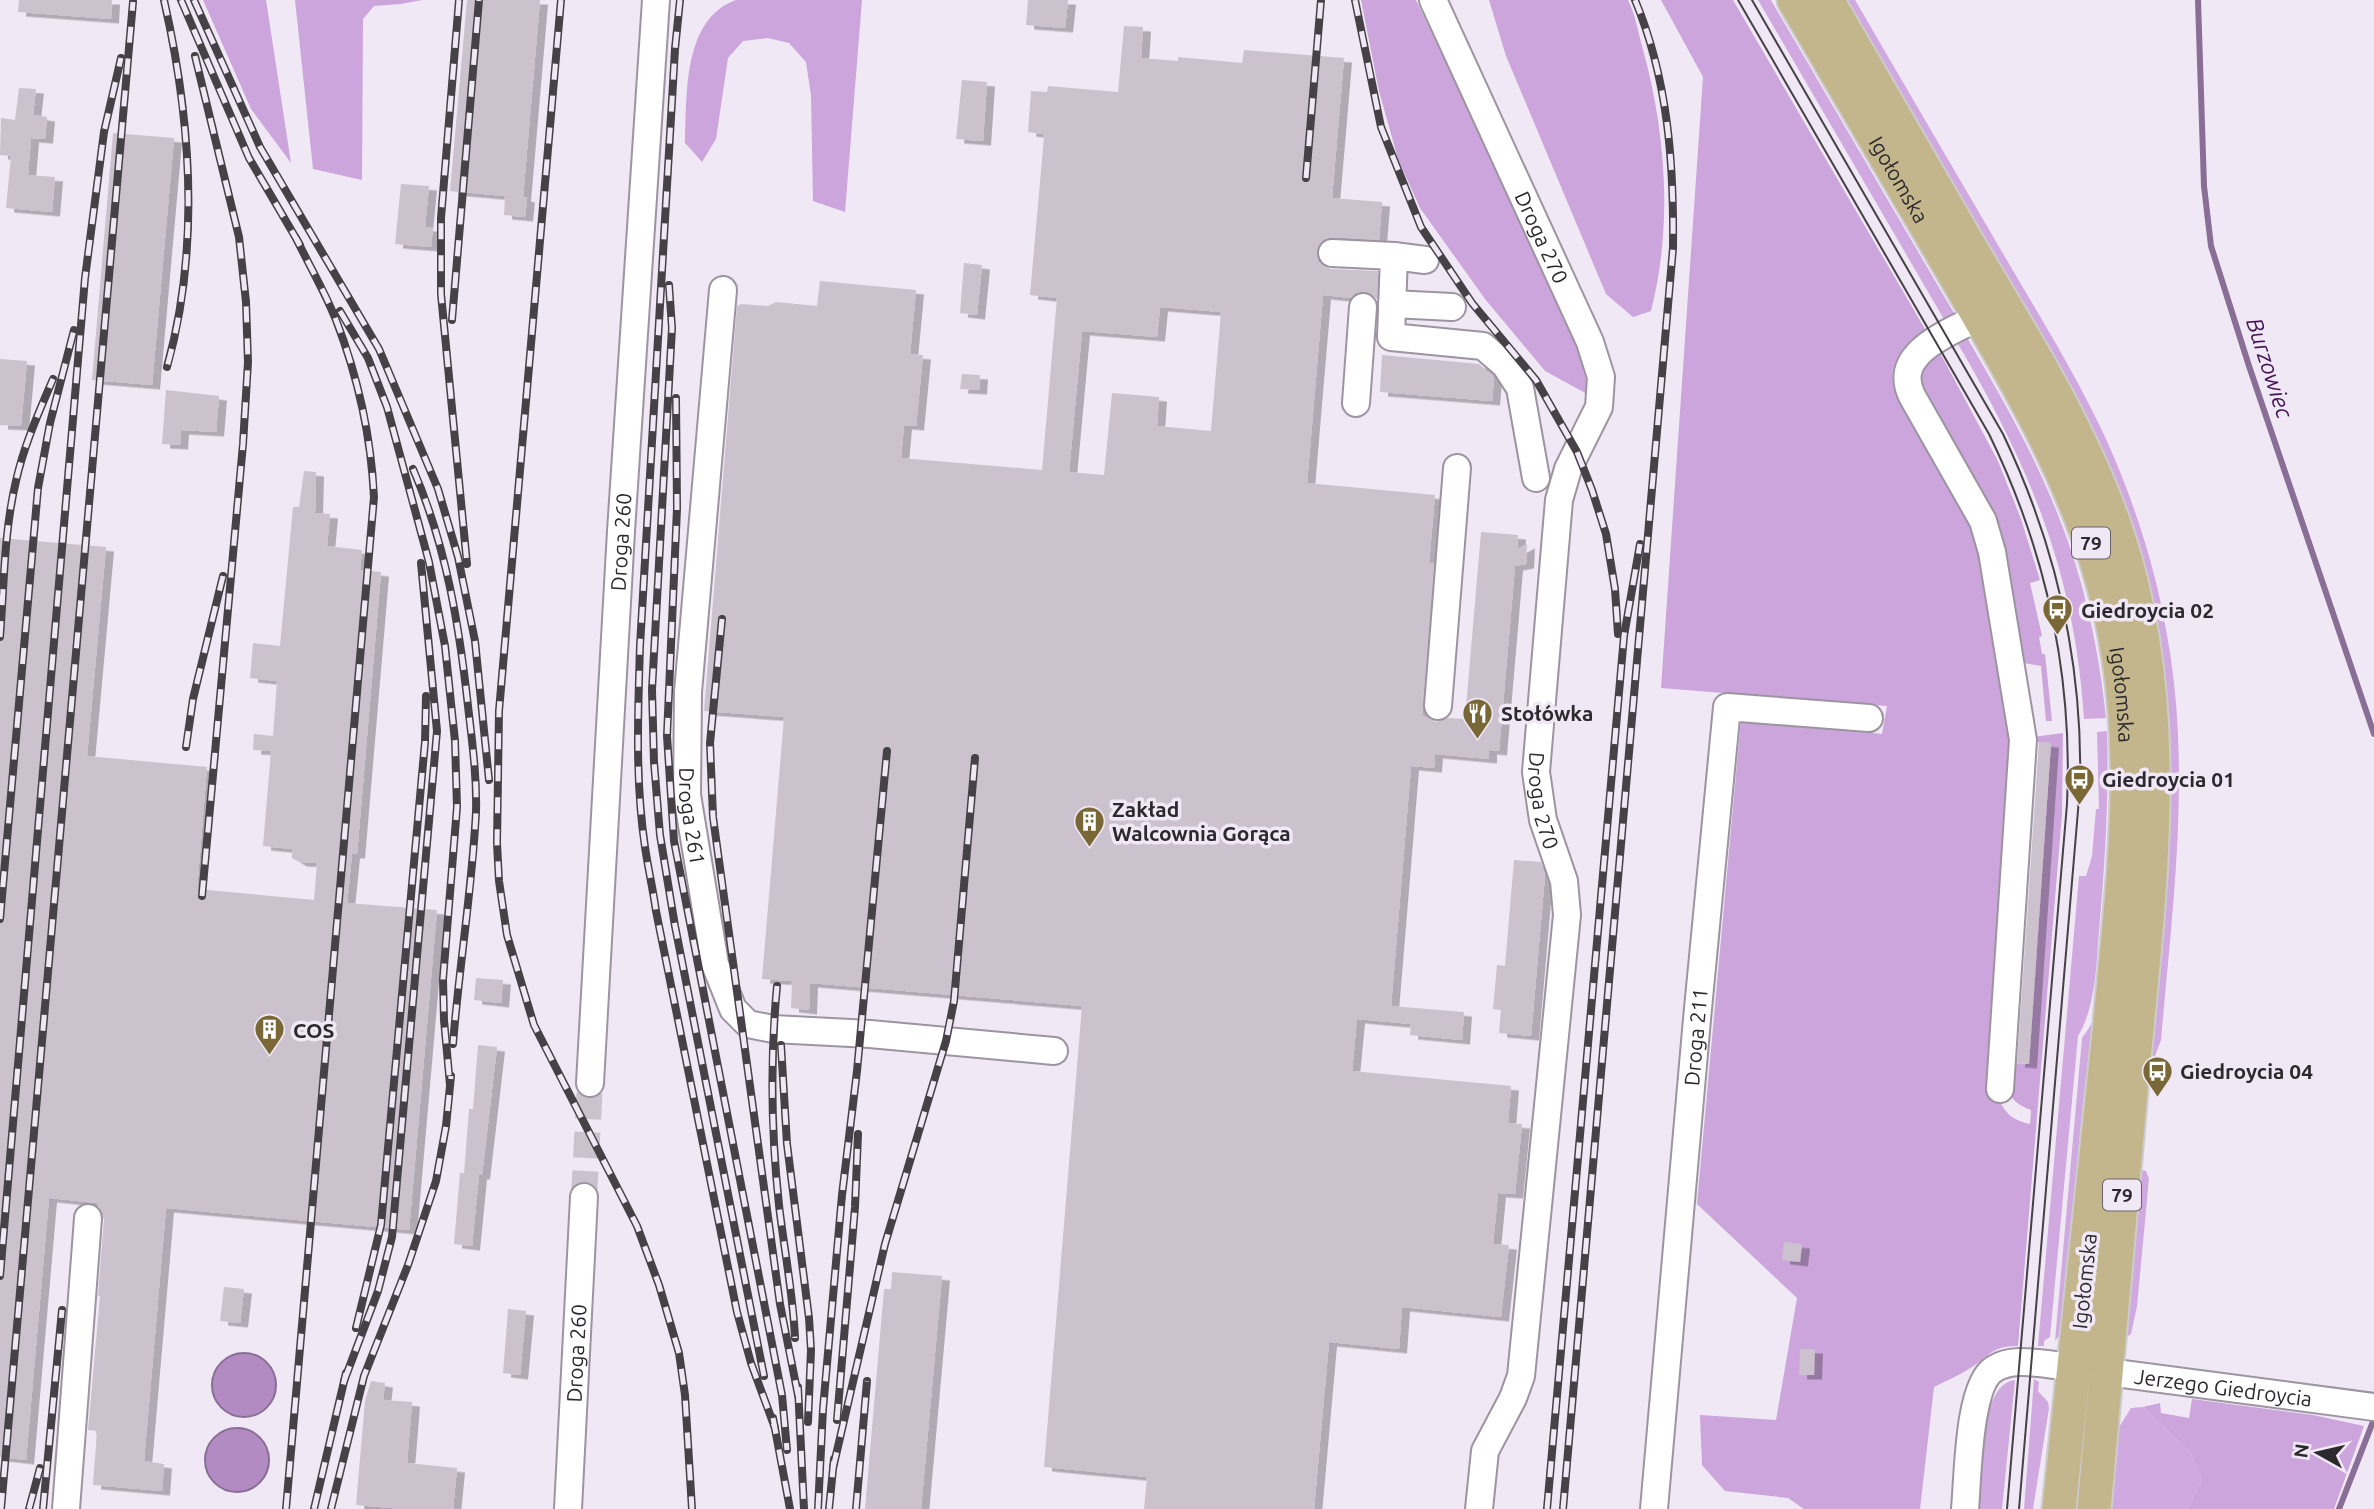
<svg xmlns="http://www.w3.org/2000/svg" width="2374" height="1509" viewBox="0 0 2374 1509" font-family="Ubuntu,sans-serif">
	<style>
		.green { fill: #cfa9df }
		.forest { fill: #cba5db }
		.water { fill: #b18bc1; stroke: #896e95; stroke-width: 2 }
		.lines { fill: none; stroke-linecap: round; stroke-linejoin: round }
		.stream { stroke: #896e95; stroke-width: 6 }
		.building { fill: #cbc2ce; fill-rule: evenodd; filter: url(#shadow) }
		.minor-tunnel { stroke: #cac2cd; stroke-width: 26; stroke-dasharray: 26 13; stroke-linecap: butt }
		.minor-casing { stroke: #9c94a0; stroke-width: 30 }
		.major-casing { stroke: #cccccd; stroke-width: 37 }
		.minor { stroke: #fff; stroke-width: 26 }
		.major { stroke: #c4b68c; stroke-width: 33 }
		.tram { stroke: #454147; stroke-width: 2 }
		.rail-casing { stroke: #454147; stroke-width: 8 }
		.rail { stroke: #f1e8f5; stroke-width: 5; stroke-dasharray: 16; stroke-linecap: butt }
		.labels { text-anchor: middle; dominant-baseline: central; stroke-width: 7; stroke-linejoin: round; paint-order: stroke }
		.shield { fill: #f1e8f5; stroke: #67626a; stroke-width: 2 }
		.shield-label { font-size: 19px; font-weight: bold; fill: #2c292e }
		.street-label { font-size: 21px; fill: #2c292e; stroke: #f1e8f5 }
		.poi-label { font-size: 21px; font-weight: bold; fill: #2c292e; stroke: #f1e8f5; text-anchor: start }
		.water-label { font-size: 23px; font-style: italic; fill: #441455; stroke: #f1e8f5 }
	</style>
	<defs>
		<filter id="shadow"><feDropShadow dx="8" dy="4.5" stdDeviation="0" flood-color="#0004"/></filter>
	</defs>
	<rect width="100%" height="100%" fill="#f1e8f5"/>
	<g class="green">
		<polygon points="1758,0 1771,0 1958,320 1945,321"/>
		<path d="M 1841,0 L 1855,0 C 1905,86 1955,171 2005,257 C 2040,317 2077,376 2106,439 C 2137,508 2159,579 2170,653 C 2190,781 2172,912 2161,1040 L 2155,1056 L 2151,1057 L 2149,1041 L 2166,750 Z"/>
		<path d="M 1965,334 C 1999,393 2033,451 2058,515 C 2084,580 2099,648 2106,718 L 2084,719 C 2075,574 2030,467 1958,344 L 1953,340 Z"/>
		<path d="M 1972,336 L 1976,336 C 2025,425 2072,512 2097,611 C 2130,742 2115,883 2097,1015 C 2092,1045 2086,1074 2083,1104 C 2075,1176 2071,1248 2065,1320 L 2062,1332 L 2055,1341 L 2082,1038 C 2086,1032 2091,1026 2093,1020 C 2102,984 2103,940 2106,903 C 2111,843 2116,783 2112,723 C 2100,576 2045,461 1972,336 Z"/>
		<path d="M 2107,731 C 2109,798 2105,864 2099,931 C 2096,966 2096,1006 2078,1036 L 2050,1337 L 2044,1341 L 2044,1346 L 2038,1346 L 2079,876 L 2086,876 L 2092,856 L 2096,809 L 2099,809 L 2097,732 Z"/>
		<polygon points="2142,1170 2146,1171 2149,1179 2137,1306 2131,1334 2128,1336 2124,1324 2133,1209"/>
		<polygon points="2034,1379 2039,1382 2038,1391 2048,1402 2049,1408 2033,1509 2024,1509"/>
		<path d="M 2015,1380 L 2002,1509 L 1975,1509 C 1978,1481 1979,1383 2015,1380 Z"/>
		<polygon points="2143,1407 2190,1452 2202,1480 2187,1509 2107,1509 2114,1435 2131,1408"/>
	</g>
	<g class="forest">
		<polygon points="203,0 266,0 291,163 251,109"/>
		<polygon points="295,0 422,0 401,4 374,6 363,19 362,180 313,169"/>
		<path d="M 736,0 L 862,0 L 845,212 L 813,201 L 811,95 L 806,62 L 789,43 L 768,38 L 743,41 L 728,58 L 716,139 L 702,162 L 685,143 C 687,97 682,19 736,0 Z"/>
		<path d="M 1361,0 L 1416,0 C 1452,74 1486,148 1521,222 C 1547,277 1580,335 1589,395 L 1545,371 L 1485,299 L 1420,208 L 1398,159 L 1379,91 Z"/>
		<path d="M 1489,0 L 1628,0 C 1635,14 1638,31 1642,46 C 1666,132 1673,224 1651,311 L 1633,317 L 1606,294 L 1506,56 Z"/>
		<path d="M 1661,0 L 1733,0 L 1929,336 L 1904,354 L 1974,516 L 2013,747 L 1993,1087 C 2003,1108 2006,1119 2030,1124 L 2031,1110 C 2004,1100 2008,1087 2012,1063 L 2028,1064 L 2051,743 L 2033,742 L 2033,737 L 2063,733 L 2062,814 L 2018,1346 C 1992,1345 1987,1358 1969,1369 C 1958,1376 1945,1381 1934,1387 L 1920,1509 L 1804,1509 L 1788,1498 L 1725,1491 L 1702,1465 L 1700,1415 L 1776,1420 L 1797,1298 L 1697,1204 L 1741,719 L 1882,734 L 1887,706 L 1661,688 L 1703,77 Z"/>
		<polygon points="1938,349 1998,461 2021,519 2040,580 2030,583 2042,636 2039,637 2042,654 2045,654 2052,721 2046,721 2041,666 2018,662 1999,550 1921,398 1917,376"/>
		<polygon points="2192,1399 2313,1415 2364,1426 2334,1509 2187,1509 2202,1480 2190,1452 2143,1407 2160,1403 2161,1413 2189,1418"/>
	</g>
	<g class="water">
		<circle cx="244" cy="1385" r="32"/>
		<circle cx="237" cy="1460" r="32"/>
	</g>
	<g class="lines">
		<g class="stream">
			<polyline points="2198,0 2204,186 2211,246 2249,366 2374,734"/>
			<polyline points="2339,1509 2374,1419"/>
		</g>
	</g>
	<g class="building">
		<polygon points="19,0 112,0 111,19 18,12"/>
		<polygon points="467,0 540,0 523,197 527,198 525,217 504,215 505,196 450,191"/>
		<polygon points="1028,0 1068,0 1065,28 1026,25"/>
		<path d="M 1124,26 L 1143,27 L 1141,58 L 1178,61 L 1178,57 L 1242,63 L 1244,50 L 1344,58 L 1332,198 L 1382,202 L 1379,240 L 1332,237 L 1324,239 L 1319,244 L 1316,253 L 1318,261 L 1323,266 L 1331,269 L 1378,271 L 1377,299 L 1365,291 L 1357,293 L 1351,298 L 1323,295 L 1307,483 L 1435,495 L 1429,563 L 1434,564 L 1422,715 L 1436,722 L 1448,718 L 1465,719 L 1481,532 L 1518,535 L 1517,549 L 1527,544 L 1526,564 L 1515,566 L 1499,751 L 1489,750 L 1489,759 L 1435,754 L 1434,768 L 1411,766 L 1391,1006 L 1464,1012 L 1462,1040 L 1410,1035 L 1411,1024 L 1357,1019 L 1352,1071 L 1511,1086 L 1508,1123 L 1522,1124 L 1515,1194 L 1498,1193 L 1493,1244 L 1509,1245 L 1501,1317 L 1402,1307 L 1399,1349 L 1329,1342 L 1314,1509 L 1144,1509 L 1147,1477 L 1044,1467 L 1082,1006 L 810,983 L 809,1010 L 791,1008 L 792,981 L 762,979 L 784,717 L 704,711 L 737,306 L 741,304 L 768,306 L 776,302 L 817,306 L 820,281 L 916,290 L 910,354 L 923,355 L 916,426 L 904,425 L 901,458 L 1042,470 L 1057,298 L 1030,295 L 1044,137 L 1043,134 L 1028,132 L 1031,91 L 1047,92 L 1048,86 L 1118,92 ZM 1160,307 L 1221,312 L 1211,431 L 1157,426 L 1159,397 L 1112,393 L 1104,475 L 1069,472 L 1082,331 L 1157,337 Z"/>
		<polygon points="962,80 987,82 983,141 956,139"/>
		<polygon points="19,88 36,89 33,115 47,117 45,139 31,138 28,175 55,177 52,212 6,208 11,156 0,155 1,118 15,120"/>
		<polygon points="113,133 174,138 152,385 92,380"/>
		<polygon points="401,184 429,186 425,227 433,227 431,247 395,244"/>
		<polygon points="964,263 982,265 977,315 960,313"/>
		<polygon points="1382,355 1479,364 1494,377 1492,401 1380,392"/>
		<polygon points="0,359 27,361 21,426 0,425"/>
		<polygon points="962,374 980,375 979,390 960,389"/>
		<polygon points="166,390 219,396 216,432 181,430 180,445 162,444"/>
		<polygon points="304,471 316,472 315,513 330,514 327,546 362,550 360,570 381,572 357,854 352,854 347,903 437,910 409,1230 166,1208 144,1461 164,1464 162,1491 93,1485 97,1431 88,1430 100,1296 98,1296 104,1219 97,1203 49,1198 26,1460 0,1457 0,538 106,547 87,756 207,767 197,889 314,900 317,863 299,862 292,858 292,849 263,846 271,751 253,750 254,734 273,736 277,681 250,678 253,643 280,646 293,507 299,507"/>
		<polygon points="2039,742 2051,743 2029,1064 2017,1063"/>
		<polygon points="1514,860 1541,862 1545,875 1531,1036 1499,1033 1501,1010 1493,1009 1497,965 1505,966"/>
		<polygon points="476,978 503,980 501,1003 474,1000"/>
		<polygon points="478,1045 497,1047 482,1175 479,1175 472,1246 454,1244 460,1173 464,1173 469,1109 473,1109"/>
		<polygon points="1784,1242 1802,1244 1800,1262 1782,1260"/>
		<polygon points="892,1272 942,1276 921,1509 865,1509 884,1289 891,1289"/>
		<polygon points="224,1287 244,1289 240,1323 220,1321"/>
		<polygon points="508,1309 526,1311 520,1375 503,1373"/>
		<polygon points="1800,1349 1815,1349 1814,1375 1799,1375"/>
		<polygon points="371,1381 385,1383 383,1400 412,1402 407,1463 457,1468 453,1509 404,1509 356,1505 365,1401"/>
	</g>
	<g class="lines">
		<polyline class="minor-tunnel" points="584,1197 590,1083"/>
		<defs>
			<g id="minor">
				<path id="s1" d="M 1433,0 L 1590,342 L 1601,377 L 1599,407 L 1568,469 L 1559,500 L 1536,772 L 1543,820 L 1564,881 L 1567,915 L 1521,1376 L 1513,1398 L 1485,1451 L 1479,1509"/>
				<polyline points="1332,253 1394,256 1391,337 1483,346 1505,365 1520,388 1536,478"/>
				<polyline points="1394,256 1425,260"/>
				<path id="s2" d="M 723,290 L 688,692 L 687,795 L 715,964 L 733,1009 L 748,1024 L 773,1029 L 870,1034 L 1054,1051"/>
				<polyline points="1392,304 1452,307"/>
				<path d="M 1979,317 C 1949,333 1891,353 1912,396 L 1983,521 L 1992,552 L 2023,740 L 2000,1089"/>
				<polyline points="1356,403 1363,307"/>
				<polyline points="1438,706 1457,468"/>
				<path id="s3" d="M 590,1083 L 621,531 L 656,0"/>
				<polyline points="66,1509 88,1218"/>
				<path id="s4" d="M 568,1509 L 584,1197"/>
				<path id="s5" d="M 1654,1509 L 1697,1019 L 1727,707 L 1869,718"/>
				<path id="s6" d="M 1965,1509 C 1968,1478 1968,1385 1994,1369 C 2010,1359 2030,1362 2047,1364 L 2374,1407"/>
			</g>
			<g id="major">
				<path id="s7" d="M 1794,0 C 1848,92 1902,184 1956,277 C 2009,368 2065,461 2097,563 C 2146,720 2124,864 2110,1023 C 2094,1185 2075,1347 2059,1509"/>
				<path d="M 1827,0 C 1875,83 1923,166 1971,249 C 2025,340 2083,432 2117,533 C 2176,709 2149,898 2132,1079 C 2119,1223 2107,1366 2094,1509"/>
			</g>
		</defs>
		<use href="#minor" class="minor-casing"/>
		<use href="#major" class="major-casing"/>
		<use href="#minor" class="minor"/>
		<use href="#major" class="major"/>
		<g class="tram">
			<path d="M 1738,0 L 1989,434 C 2046,551 2073,674 2067,804 L 2007,1509"/>
			<path d="M 1752,0 L 2003,434 C 2056,545 2083,664 2080,787 L 2019,1509"/>
		</g>
		<defs>
			<g id="rail">
				<path d="M 164,0 C 191,119 200,249 167,367"/>
				<polyline points="181,0 249,158 300,245"/>
				<polyline points="194,0 260,147 379,349 438,489 458,557 475,641 489,780"/>
				<polyline points="459,0 441,218 441,294 467,564"/>
				<polyline points="561,0 499,711 497,843 499,881 507,935 534,1025 637,1226 659,1285 679,1353 685,1395 692,1509"/>
				<path d="M 680,0 L 675,49 L 640,646 C 638,713 635,780 645,847 C 648,868 653,889 656,911 L 737,1312 L 751,1363 L 775,1428"/>
				<polyline points="1355,0 1381,127 1421,227 1472,303 1536,380 1577,452 1592,490 1606,534 1615,589 1618,634"/>
				<polyline points="195,56 239,237 246,302 248,362 243,444 202,896"/>
				<polyline points="1306,178 1321,0"/>
				<polyline points="669,285 672,328 652,690 654,762 660,835 675,926 764,1376"/>
				<polyline points="340,311 368,358 387,407 429,562 445,646 455,741 457,807 443,979 444,1020 450,1085"/>
				<polyline points="452,320 479,0"/>
				<polyline points="676,398 677,508 667,736 674,841 782,1395 787,1450"/>
				<path d="M 413,469 C 446,545 459,624 468,706 C 472,741 477,776 476,812 C 472,890 459,967 453,1044"/>
				<polyline points="722,619 710,743 713,817 780,1304 798,1395"/>
				<path d="M 0,637 C 4,586 4,531 16,481 C 24,445 39,412 53,379"/>
				<polyline points="186,747 193,699 223,576"/>
				<polyline points="0,919 38,488 50,423 74,330"/>
				<path d="M 777,986 C 770,1060 771,1131 779,1205 C 784,1249 793,1293 795,1338"/>
				<polyline points="781,1045 787,1144 809,1318 811,1350 808,1422"/>
				<polyline points="0,1276 85,278 104,132 121,58"/>
				<polyline points="356,1328 381,1225 425,742 426,696"/>
				<polyline points="344,1381 378,1291 392,1237 437,731 421,563"/>
				<polyline points="798,1387 804,1509"/>
				<polyline points="773,1418 790,1509"/>
				<polyline points="837,1420 855,1207 858,1134"/>
				<polyline points="833,1468 885,1244 946,1041 954,1001 975,758"/>
				<polyline points="1,1509 133,2"/>
				<polyline points="29,1509 40,1468"/>
				<polyline points="43,1509 62,1310"/>
				<path d="M 286,1509 L 374,497 C 371,436 358,377 336,320 C 325,292 309,265 296,238"/>
				<polyline points="314,1509 346,1373"/>
				<polyline points="331,1509 364,1376 408,1265 436,1181 446,1126 451,1076"/>
				<polyline points="818,1509 823,1409 842,1195 857,1071 887,751"/>
				<polyline points="829,1509 834,1459"/>
				<polyline points="856,1509 867,1381"/>
				<polyline points="1547,1509 1624,636 1640,544"/>
				<path d="M 1563,1509 L 1673,248 C 1674,163 1668,79 1635,0"/>
			</g>
		</defs>
		<use href="#rail" class="rail-casing"/>
		<use href="#rail" class="rail"/>
	</g>
	<defs>
		<symbol id="bus-pin" viewBox="-11 -11 22 30"><path d="M0 17L-7.5 6A9.5 9.5 0 1 1 7.5 6Z" fill="#796836" stroke="#f1e8f5"/><path d="M-5-6H5V4H4V6H2V4H-2V6H-4V4H-5ZM-3.5-4V0h7V-4ZM-3.5 1.2v1.5H-2V1.2ZM2 1.2v1.5H3.5V1.2Z" fill="#fff"/></symbol>
		<symbol id="restaurant-pin" viewBox="-11 -11 22 30"><path d="M0 17L-7.5 6A9.5 9.5 0 1 1 7.5 6Z" fill="#796836" stroke="#f1e8f5"/><path d="M-5-6h1v4h1v-4h1v4h1v-4h1v5L-1.5 .5V6h-2V.5L-5-1ZM5-6V6H3V1.5H1.5Q1.5-4 5-6Z" fill="#fff"/></symbol>
		<symbol id="building-pin" viewBox="-11 -11 22 30"><path d="M0 17L-7.5 6A9.5 9.5 0 1 1 7.5 6Z" fill="#796836" stroke="#f1e8f5"/><path d="M-4-6H4V6H1V3H-1V6H-4ZM-2.5-4.3h1.7v1.8h-1.7ZM.8-4.3h1.7v1.8H.8ZM-2.5-1h1.7V.8h-1.7ZM.8-1h1.7V.8H.8Z" fill="#fff"/></symbol>
	</defs>
	<g fill-rule="evenodd">
		<use href="#bus-pin" x="2040" y="592" width="35" height="47"/>
		<use href="#restaurant-pin" x="1460" y="696" width="35" height="47"/>
		<use href="#bus-pin" x="2062" y="762" width="35" height="47"/>
		<use href="#building-pin" x="1072" y="804" width="35" height="47"/>
		<use href="#building-pin" x="252" y="1012" width="35" height="47"/>
		<use href="#bus-pin" x="2140" y="1054" width="35" height="47"/>
	</g>
	<g class="labels">
		<g class="shield">
			<rect x="2072" y="527.5" width="38" height="31" rx="5"/>
			<rect x="2103" y="1179.5" width="38" height="31" rx="5"/>
		</g>
		<g class="shield-label">
			<text x="2091" y="543">79</text>
			<text x="2122" y="1195">79</text>
		</g>
		<g class="street-label">
			<text stroke="none"><textPath href="#s7" startOffset="208">Igołomska</textPath></text>
			<text stroke="none"><textPath href="#s1" startOffset="261">Droga 270</textPath></text>
			<text stroke="none"><textPath href="#s3" startOffset="542">Droga 260</textPath></text>
			<text stroke="none"><textPath href="#s7" startOffset="775">Igołomska</textPath></text>
			<text stroke="none"><textPath href="#s1" startOffset="847">Droga 270</textPath></text>
			<text stroke="none"><textPath href="#s2" startOffset="528">Droga 261</textPath></text>
			<text stroke="none"><textPath href="#s5" startOffset="474">Droga 211</textPath></text>
			<text transform="translate(2084 1281) rotate(-84)">Igołomska</text>
			<text stroke="none"><textPath href="#s4" startOffset="156">Droga 260</textPath></text>
			<text stroke="none"><textPath href="#s6" startOffset="378">Jerzego Giedroycia</textPath></text>
		</g>
		<g class="poi-label">
			<text x="2081" y="610">Giedroycia 02</text>
			<text x="1501" y="713">Stołówka</text>
			<text x="2102" y="779">Giedroycia 01</text>
			<text x="1112" y="809">Zakład<tspan x="1112" dy="24">Walcownia Gorąca</tspan></text>
			<text x="293" y="1030">COS</text>
			<text x="2180" y="1071">Giedroycia 04</text>
		</g>
		<g class="water-label">
			<text transform="translate(2270 368) rotate(72)">Burzowiec</text>
		</g>
	</g>
	<g transform="translate(2318 1453) rotate(278)" stroke="#f1e8f5" stroke-width="5" paint-order="stroke">
	<path d="M0-5L12 26L0 18L-12 26Z" fill="#2c292e"/>
	<text y="-10" font-size="19" font-weight="bold" text-anchor="middle" fill="#2c292e">N</text>
	</g>
</svg>
